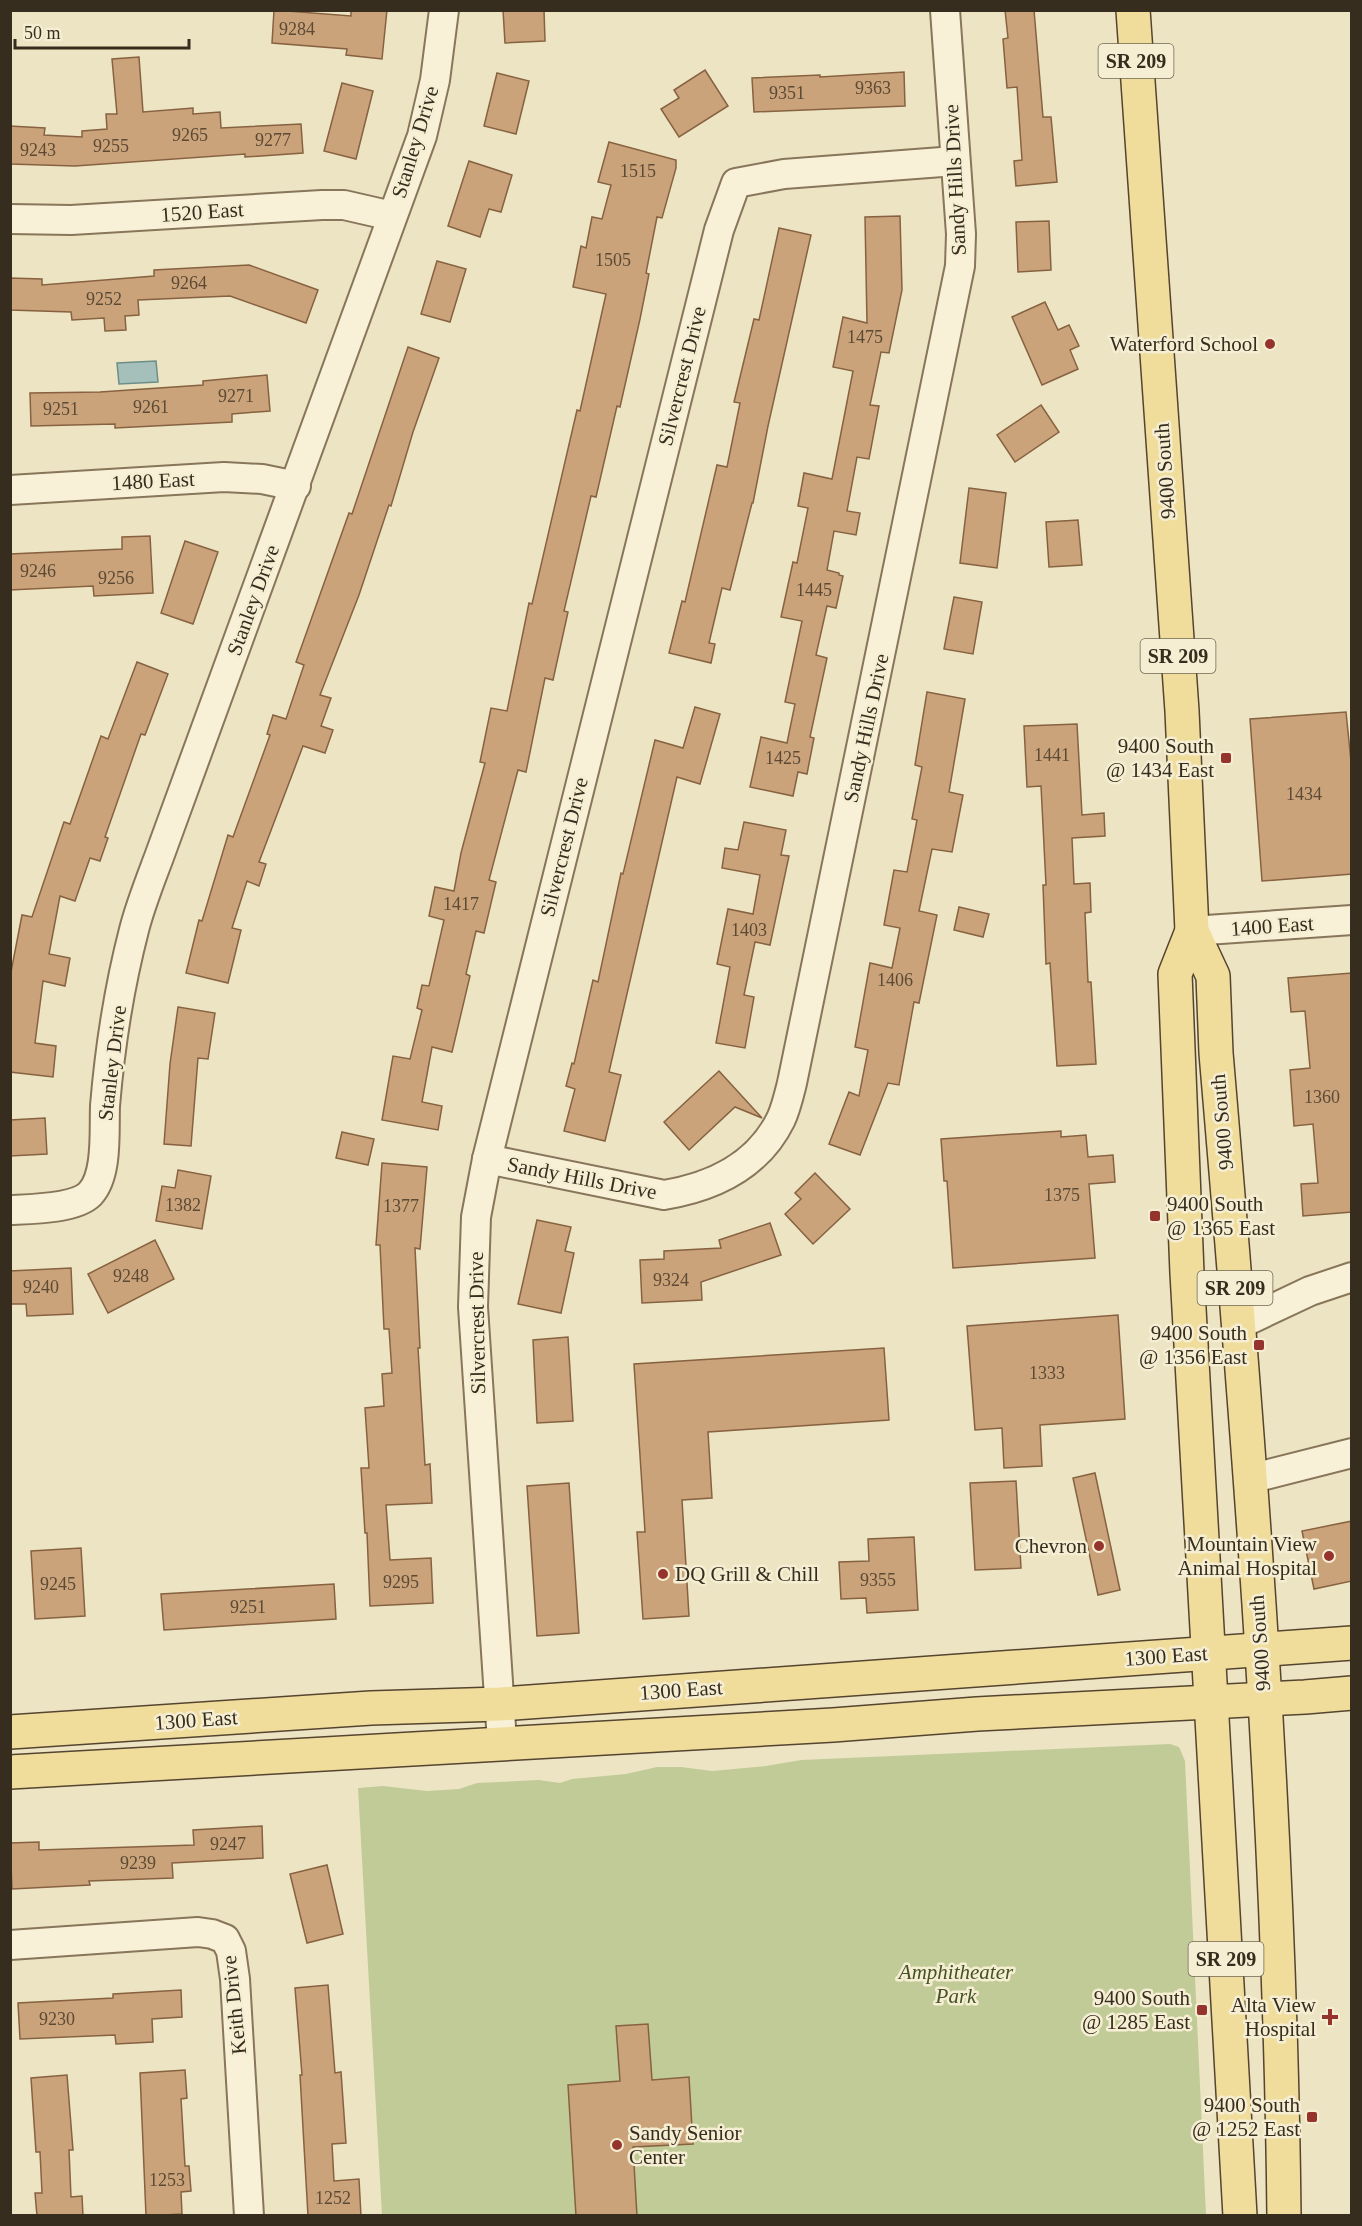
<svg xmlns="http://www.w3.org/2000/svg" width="1362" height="2226" viewBox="0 0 1362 2226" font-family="'Times New Roman',serif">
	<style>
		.green { fill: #c1cb98 }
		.water { fill: #a5c0bb; stroke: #6c8e89; stroke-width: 1.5 }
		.building { fill: #cba37a; stroke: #866241; stroke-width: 1.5 }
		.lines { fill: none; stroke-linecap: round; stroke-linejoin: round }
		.minor-casing { stroke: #87765a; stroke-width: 32 }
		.primary-casing { stroke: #55442f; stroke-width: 36 }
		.minor { stroke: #f8f1d7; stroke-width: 28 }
		.primary { stroke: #f0dd9c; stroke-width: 33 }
		.poi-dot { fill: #95342c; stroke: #f5eed3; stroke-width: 2 }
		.labels { text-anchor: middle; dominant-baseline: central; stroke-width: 5; stroke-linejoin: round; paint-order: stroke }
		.number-label { font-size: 18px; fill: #5c4a35 }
		.shield { fill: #f5eed3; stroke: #706754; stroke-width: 1.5 }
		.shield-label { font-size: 20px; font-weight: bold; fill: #372d1e }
		.street-label { font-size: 21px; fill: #372d1e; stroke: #f5eed3 }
		.poi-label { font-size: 21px; fill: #372d1e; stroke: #f5eed3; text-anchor: end }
		.park-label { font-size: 21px; font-style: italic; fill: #445325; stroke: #f5eed3 }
	</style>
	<rect width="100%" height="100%" fill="#ede4c3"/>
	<polygon class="green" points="1170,1744 1179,1747 1185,1761 1206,2215 382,2215 358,1788 383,1786 427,1791 459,1789 477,1783 539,1780 560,1783 572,1779 626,1774 657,1767 681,1767 712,1771 766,1766 801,1760"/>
	<polygon class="water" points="156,361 158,382 119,384 117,363"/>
	<g class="building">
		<polygon points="274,10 351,16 351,10 387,10 382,59 346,55 347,49 272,43"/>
		<polygon points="503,10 544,10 545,41 505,43"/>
		<polygon points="1005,10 1034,10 1043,117 1051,117 1057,182 1016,186 1014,161 1022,160 1017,87 1007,88 1003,39 1008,38"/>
		<polygon points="139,57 143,112 193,108 193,114 220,112 221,128 301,124 303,153 245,157 245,154 75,166 10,164 10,126 45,128 44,135 82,137 82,131 107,129 106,114 117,114 112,59"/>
		<polygon points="705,70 728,106 679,137 661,109 679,98 674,90"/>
		<polygon points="904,72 905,106 754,112 752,78 820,75 820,77"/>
		<polygon points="497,73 529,81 516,134 484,126"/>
		<polygon points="342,83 373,91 356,159 324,151"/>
		<polygon points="609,142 676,160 676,168 662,218 657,217 646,273 649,274 640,319 620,407 617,406 596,497 591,496 564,611 568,612 553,680 545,678 526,772 518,770 489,880 496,882 484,933 476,931 466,974 470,976 452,1052 432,1047 422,1102 442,1106 438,1130 382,1120 393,1056 410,1059 422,1010 417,1008 422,985 429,986 444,920 429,916 435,887 454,891 461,853 485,763 480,762 491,708 507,711 529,603 532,604 577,410 580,411 606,294 573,287 581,246 586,248 592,217 602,219 611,185 598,182"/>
		<polygon points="469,161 512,175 501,212 489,209 480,237 448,226"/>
		<polygon points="900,216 902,290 889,353 881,352 870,405 879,406 869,459 857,457 847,511 860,513 856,535 834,531 827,570 839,573 839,575 843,576 836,608 827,606 816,655 827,658 810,737 814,738 807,774 798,772 793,796 750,787 761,737 787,743 795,704 785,702 802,621 781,617 793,562 797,563 808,508 798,506 804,473 832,479 853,371 833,367 843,317 867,323 865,217"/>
		<polygon points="1049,221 1051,270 1018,272 1016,222"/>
		<polygon points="779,228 811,235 768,426 753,503 752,503 730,590 722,588 709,643 715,644 711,663 669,653 682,601 685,602 717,465 727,467 740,403 734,402 754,319 759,320"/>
		<polygon points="437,261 466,269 450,322 421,314"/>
		<polygon points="249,265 318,290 306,323 230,296 138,300 139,315 125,316 126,330 105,331 104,318 72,320 71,312 10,310 10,278 42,279 42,285 154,276 154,270"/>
		<polygon points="1045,302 1058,330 1069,325 1079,346 1070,350 1078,369 1042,385 1012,317"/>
		<polygon points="408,347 439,358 413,432 391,506 389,505 359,595 320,695 331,698 321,726 333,730 325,753 303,746 259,862 266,864 259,886 247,881 232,928 241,930 228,983 186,973 199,920 202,921 228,835 233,837 270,735 267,734 273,715 286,719 304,665 296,662 349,513 352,514"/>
		<polygon points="267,375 270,411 232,414 232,422 115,428 115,424 31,426 30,393 100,392 203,385 203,381"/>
		<polygon points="1041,405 1059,432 1015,462 997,435"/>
		<polygon points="969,488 1006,493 997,568 960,563"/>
		<polygon points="1078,520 1082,565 1049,567 1046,522"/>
		<polygon points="150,536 153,593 94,596 93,586 10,590 10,554 122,549 122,537"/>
		<polygon points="185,541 218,552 193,624 161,613"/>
		<polygon points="954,597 982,602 973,654 944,649"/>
		<polygon points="137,662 168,674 145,735 141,734 105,837 108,838 100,861 90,858 75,901 60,896 49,954 70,958 65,986 43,981 35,1043 56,1046 53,1077 10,1072 10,977 22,915 32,917 64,822 70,824 101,736 108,739"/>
		<polygon points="927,692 965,699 949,792 963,795 952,852 932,849 919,911 937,915 919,1003 914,1002 899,1085 888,1083 860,1155 829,1144 849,1092 859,1096 868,1050 855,1047 870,963 892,968 900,928 884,925 894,870 907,872 917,820 912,819 922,767 915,765"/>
		<polygon points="695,707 720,714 700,784 677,777 609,1072 621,1075 605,1141 564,1131 575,1089 566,1086 572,1063 574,1064 593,980 598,982 621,873 623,874 655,740 683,748"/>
		<polygon points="1346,712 1352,771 1352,874 1262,881 1250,719"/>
		<polygon points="1077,724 1082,815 1104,813 1105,836 1072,838 1074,884 1090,883 1091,912 1085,913 1088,982 1091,982 1096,1064 1057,1066 1050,963 1046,964 1043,885 1046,885 1041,786 1027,787 1024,726"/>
		<polygon points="744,822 786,830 781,855 789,856 770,945 755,942 744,995 754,997 745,1048 716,1043 730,967 717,964 728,909 753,914 760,875 722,868 725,848 738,850"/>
		<polygon points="959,907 989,914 983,937 954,930"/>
		<polygon points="1352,973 1352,1212 1303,1216 1301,1184 1318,1183 1313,1124 1294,1126 1290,1070 1310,1068 1305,1011 1291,1012 1288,978"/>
		<polygon points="178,1007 215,1013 208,1059 198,1058 191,1146 164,1144 170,1064"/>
		<polygon points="719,1071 762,1118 735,1107 689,1150 664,1122"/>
		<polygon points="45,1118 47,1154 10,1156 10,1120"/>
		<polygon points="1061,1131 1061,1137 1086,1135 1088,1157 1113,1155 1115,1182 1089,1184 1095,1258 953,1268 947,1181 944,1181 941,1139"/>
		<polygon points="342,1132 374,1139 368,1165 336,1158"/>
		<polygon points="382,1163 427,1167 420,1249 415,1248 420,1348 418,1348 425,1465 430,1464 432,1503 386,1505 390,1560 431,1558 433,1603 370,1606 367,1533 365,1533 361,1468 369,1468 365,1408 384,1406 382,1374 392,1373 389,1329 384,1329 380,1245 376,1245"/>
		<polygon points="178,1170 211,1176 202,1229 156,1221 162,1186 175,1188"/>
		<polygon points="815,1173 850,1209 813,1244 785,1214 801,1199 795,1193"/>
		<polygon points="537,1220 571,1227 565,1251 574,1253 561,1313 518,1304"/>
		<polygon points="770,1223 781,1255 701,1282 702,1300 642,1303 640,1260 664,1259 664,1251 721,1248 719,1240"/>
		<polygon points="155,1240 174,1279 108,1313 88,1274"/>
		<polygon points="71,1268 73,1314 27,1316 26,1304 10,1304 10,1271"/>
		<polygon points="1118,1315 1125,1419 1040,1425 1042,1466 1004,1468 1002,1428 975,1430 967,1326"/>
		<polygon points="568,1337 573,1421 537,1423 533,1340"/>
		<polygon points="884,1348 889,1420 708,1432 712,1498 682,1500 689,1616 643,1619 637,1532 645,1532 634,1364"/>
		<polygon points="1095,1473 1120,1590 1098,1595 1073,1478"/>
		<polygon points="1016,1481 1021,1568 975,1570 970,1483"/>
		<polygon points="569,1483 579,1633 537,1636 527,1486"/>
		<polygon points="1352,1521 1352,1581 1314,1589 1302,1531"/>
		<polygon points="914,1537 918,1610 867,1613 866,1598 841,1599 839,1562 869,1561 868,1539"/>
		<polygon points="81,1548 85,1616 35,1619 31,1551"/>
		<polygon points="334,1584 336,1619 164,1630 161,1594"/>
		<polygon points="262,1826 263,1858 172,1863 173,1878 89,1881 90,1885 12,1889 10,1843 39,1842 39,1850 194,1845 193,1830"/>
		<polygon points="327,1865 343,1934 307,1943 290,1874"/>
		<polygon points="328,1985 335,2073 341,2072 346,2143 332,2144 334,2181 359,2179 361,2216 308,2216 300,2075 302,2075 295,1988"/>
		<polygon points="181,1990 182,2017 152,2019 153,2042 116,2044 115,2035 20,2039 18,2003 113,1998 113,1994"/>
		<polygon points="648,2024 652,2080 689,2077 693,2144 633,2147 637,2216 576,2216 568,2085 620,2081 616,2026"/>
		<polygon points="185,2070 187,2098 181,2099 185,2166 189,2166 191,2191 181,2192 182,2214 146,2216 140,2073"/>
		<polygon points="67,2075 73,2150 69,2150 71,2197 82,2196 83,2216 37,2216 35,2193 42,2193 40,2152 36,2152 31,2078"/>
	</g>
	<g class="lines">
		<defs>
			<g id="minor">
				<polyline points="10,219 71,220 322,205 344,205 392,216"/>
				<polyline points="10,490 224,477 262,479 296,486"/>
				<polyline points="1192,931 1352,920"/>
				<path d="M 487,1159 L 664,1195 C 713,1187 758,1166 781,1119 C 786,1108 789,1095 792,1083 L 960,266 L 961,234 L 945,10"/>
				<path d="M 10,1210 C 31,1209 75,1209 90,1194 C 108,1175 104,1131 105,1106 C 110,1046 119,988 134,930 C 140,906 150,881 159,857 L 422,136 L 435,80 L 444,10"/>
				<polyline points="1238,1325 1310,1291 1352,1277"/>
				<polyline points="1249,1479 1352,1453"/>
				<polyline points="502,1742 473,1307 476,1217 487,1159 719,230 736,183 784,174 955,161"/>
				<polyline points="10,1945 198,1932 212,1934 225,1939 231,1951 235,1979 249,2216"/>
			</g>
			<g id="primary">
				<path d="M 1133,10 L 1182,711 L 1192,931 L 1213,976 L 1216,1053 C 1249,1439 1280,1827 1284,2216"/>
				<polyline points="1192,931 1175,974 1187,1273 1240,2216"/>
				<polyline points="10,1732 371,1708 500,1704 1352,1643"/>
				<polyline points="10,1772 833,1725 977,1714 1305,1697 1352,1693"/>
			</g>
		</defs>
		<use href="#minor" class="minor-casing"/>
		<use href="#primary" class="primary-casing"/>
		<use href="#minor" class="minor"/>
		<use href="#primary" class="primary"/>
	</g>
	<g class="poi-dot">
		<circle cx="1270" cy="344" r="6"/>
		<rect x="1220" y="752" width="12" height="12" rx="3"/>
		<rect x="1149" y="1210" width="12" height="12" rx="3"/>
		<rect x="1253" y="1339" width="12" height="12" rx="3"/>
		<circle cx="1099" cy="1546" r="6"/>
		<circle cx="1329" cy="1556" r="6"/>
		<circle cx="663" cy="1574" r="6"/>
		<rect x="1196" y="2004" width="12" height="12" rx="3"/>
		<path d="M1327 2008h6v6h6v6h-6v6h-6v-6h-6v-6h6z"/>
		<rect x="1306" y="2111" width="12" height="12" rx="3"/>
		<circle cx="617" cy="2145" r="6"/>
	</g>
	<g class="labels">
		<g class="number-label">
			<text x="297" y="29">9284</text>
			<text x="873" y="88">9363</text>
			<text x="787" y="93">9351</text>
			<text x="190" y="135">9265</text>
			<text x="273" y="140">9277</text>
			<text x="111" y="146">9255</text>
			<text x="38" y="150">9243</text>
			<text x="638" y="171">1515</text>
			<text x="613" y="260">1505</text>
			<text x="189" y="283">9264</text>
			<text x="104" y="299">9252</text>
			<text x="865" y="337">1475</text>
			<text x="236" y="396">9271</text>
			<text x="151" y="407">9261</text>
			<text x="61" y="409">9251</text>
			<text x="38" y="571">9246</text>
			<text x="116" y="578">9256</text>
			<text x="814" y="590">1445</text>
			<text x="1052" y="755">1441</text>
			<text x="783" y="758">1425</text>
			<text x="1304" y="794">1434</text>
			<text x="461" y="904">1417</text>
			<text x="749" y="930">1403</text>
			<text x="895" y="980">1406</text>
			<text x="1322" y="1097">1360</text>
			<text x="1062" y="1195">1375</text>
			<text x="183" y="1205">1382</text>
			<text x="401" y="1206">1377</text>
			<text x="131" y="1276">9248</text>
			<text x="671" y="1280">9324</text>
			<text x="41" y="1287">9240</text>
			<text x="1047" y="1373">1333</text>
			<text x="878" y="1580">9355</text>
			<text x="401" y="1582">9295</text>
			<text x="58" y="1584">9245</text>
			<text x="248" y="1607">9251</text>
			<text x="228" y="1844">9247</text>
			<text x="138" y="1863">9239</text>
			<text x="57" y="2019">9230</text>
			<text x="167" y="2180">1253</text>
			<text x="333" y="2198">1252</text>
		</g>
		<g class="shield">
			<rect x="1098.5" y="44" width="75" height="34" rx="4.5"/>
			<rect x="1140.5" y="639" width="75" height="34" rx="4.5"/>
			<rect x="1197.5" y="1271" width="75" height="34" rx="4.5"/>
			<rect x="1188.5" y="1942" width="75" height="34" rx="4.5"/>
		</g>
		<g class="shield-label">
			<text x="1136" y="61">SR 209</text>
			<text x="1178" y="656">SR 209</text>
			<text x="1235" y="1288">SR 209</text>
			<text x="1226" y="1959">SR 209</text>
		</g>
		<g class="street-label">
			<text transform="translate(415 142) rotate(-73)">Stanley Drive</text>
			<text transform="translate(955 180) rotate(-93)">Sandy Hills Drive</text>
			<text transform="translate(202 212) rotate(-4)">1520 East</text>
			<text transform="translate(682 376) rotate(-76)">Silvercrest Drive</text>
			<text transform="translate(1165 471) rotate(-94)">9400 South</text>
			<text transform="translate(153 481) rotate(-3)">1480 East</text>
			<text transform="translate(253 600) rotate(-70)">Stanley Drive</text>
			<text transform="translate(866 728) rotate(-78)">Sandy Hills Drive</text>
			<text transform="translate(564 847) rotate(-76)">Silvercrest Drive</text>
			<text transform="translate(1272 926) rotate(-4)">1400 East</text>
			<text transform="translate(112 1063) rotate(-83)">Stanley Drive</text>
			<text transform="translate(1222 1122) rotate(-95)">9400 South</text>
			<text transform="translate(582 1178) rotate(11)">Sandy Hills Drive</text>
			<text transform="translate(477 1323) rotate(-91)">Silvercrest Drive</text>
			<text transform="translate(1260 1643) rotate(-94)">9400 South</text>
			<text transform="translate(1166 1656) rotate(-4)">1300 East</text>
			<text transform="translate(681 1690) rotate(-4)">1300 East</text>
			<text transform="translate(196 1720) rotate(-4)">1300 East</text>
			<text transform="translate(234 2005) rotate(-96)">Keith Drive</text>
		</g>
		<g class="poi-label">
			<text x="1258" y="344">Waterford School</text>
			<text x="1214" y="746">9400 South<tspan x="1214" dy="24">@ 1434 East</tspan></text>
			<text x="1167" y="1204" text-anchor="start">9400 South<tspan x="1167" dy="24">@ 1365 East</tspan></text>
			<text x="1247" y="1333">9400 South<tspan x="1247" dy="24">@ 1356 East</tspan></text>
			<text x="1317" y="1544">Mountain View<tspan x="1317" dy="24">Animal Hospital</tspan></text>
			<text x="1087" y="1546">Chevron</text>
			<text x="675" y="1574" text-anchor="start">DQ Grill &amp; Chill</text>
			<text x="1190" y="1998">9400 South<tspan x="1190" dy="24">@ 1285 East</tspan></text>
			<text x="1316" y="2005">Alta View<tspan x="1316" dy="24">Hospital</tspan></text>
			<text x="1300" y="2105">9400 South<tspan x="1300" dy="24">@ 1252 East</tspan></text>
			<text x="629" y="2133" text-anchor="start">Sandy Senior<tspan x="629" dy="24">Center</tspan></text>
		</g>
		<g class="park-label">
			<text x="956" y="1972">Amphitheater<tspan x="956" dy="24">Park</tspan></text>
		</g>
	</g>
	<rect width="1362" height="2226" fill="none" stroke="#372d1e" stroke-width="24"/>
	<path d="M15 39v9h174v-9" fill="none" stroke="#372d1e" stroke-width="3"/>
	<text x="24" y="39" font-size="18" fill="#372d1e" stroke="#f5eed3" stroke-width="4.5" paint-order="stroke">50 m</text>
</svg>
